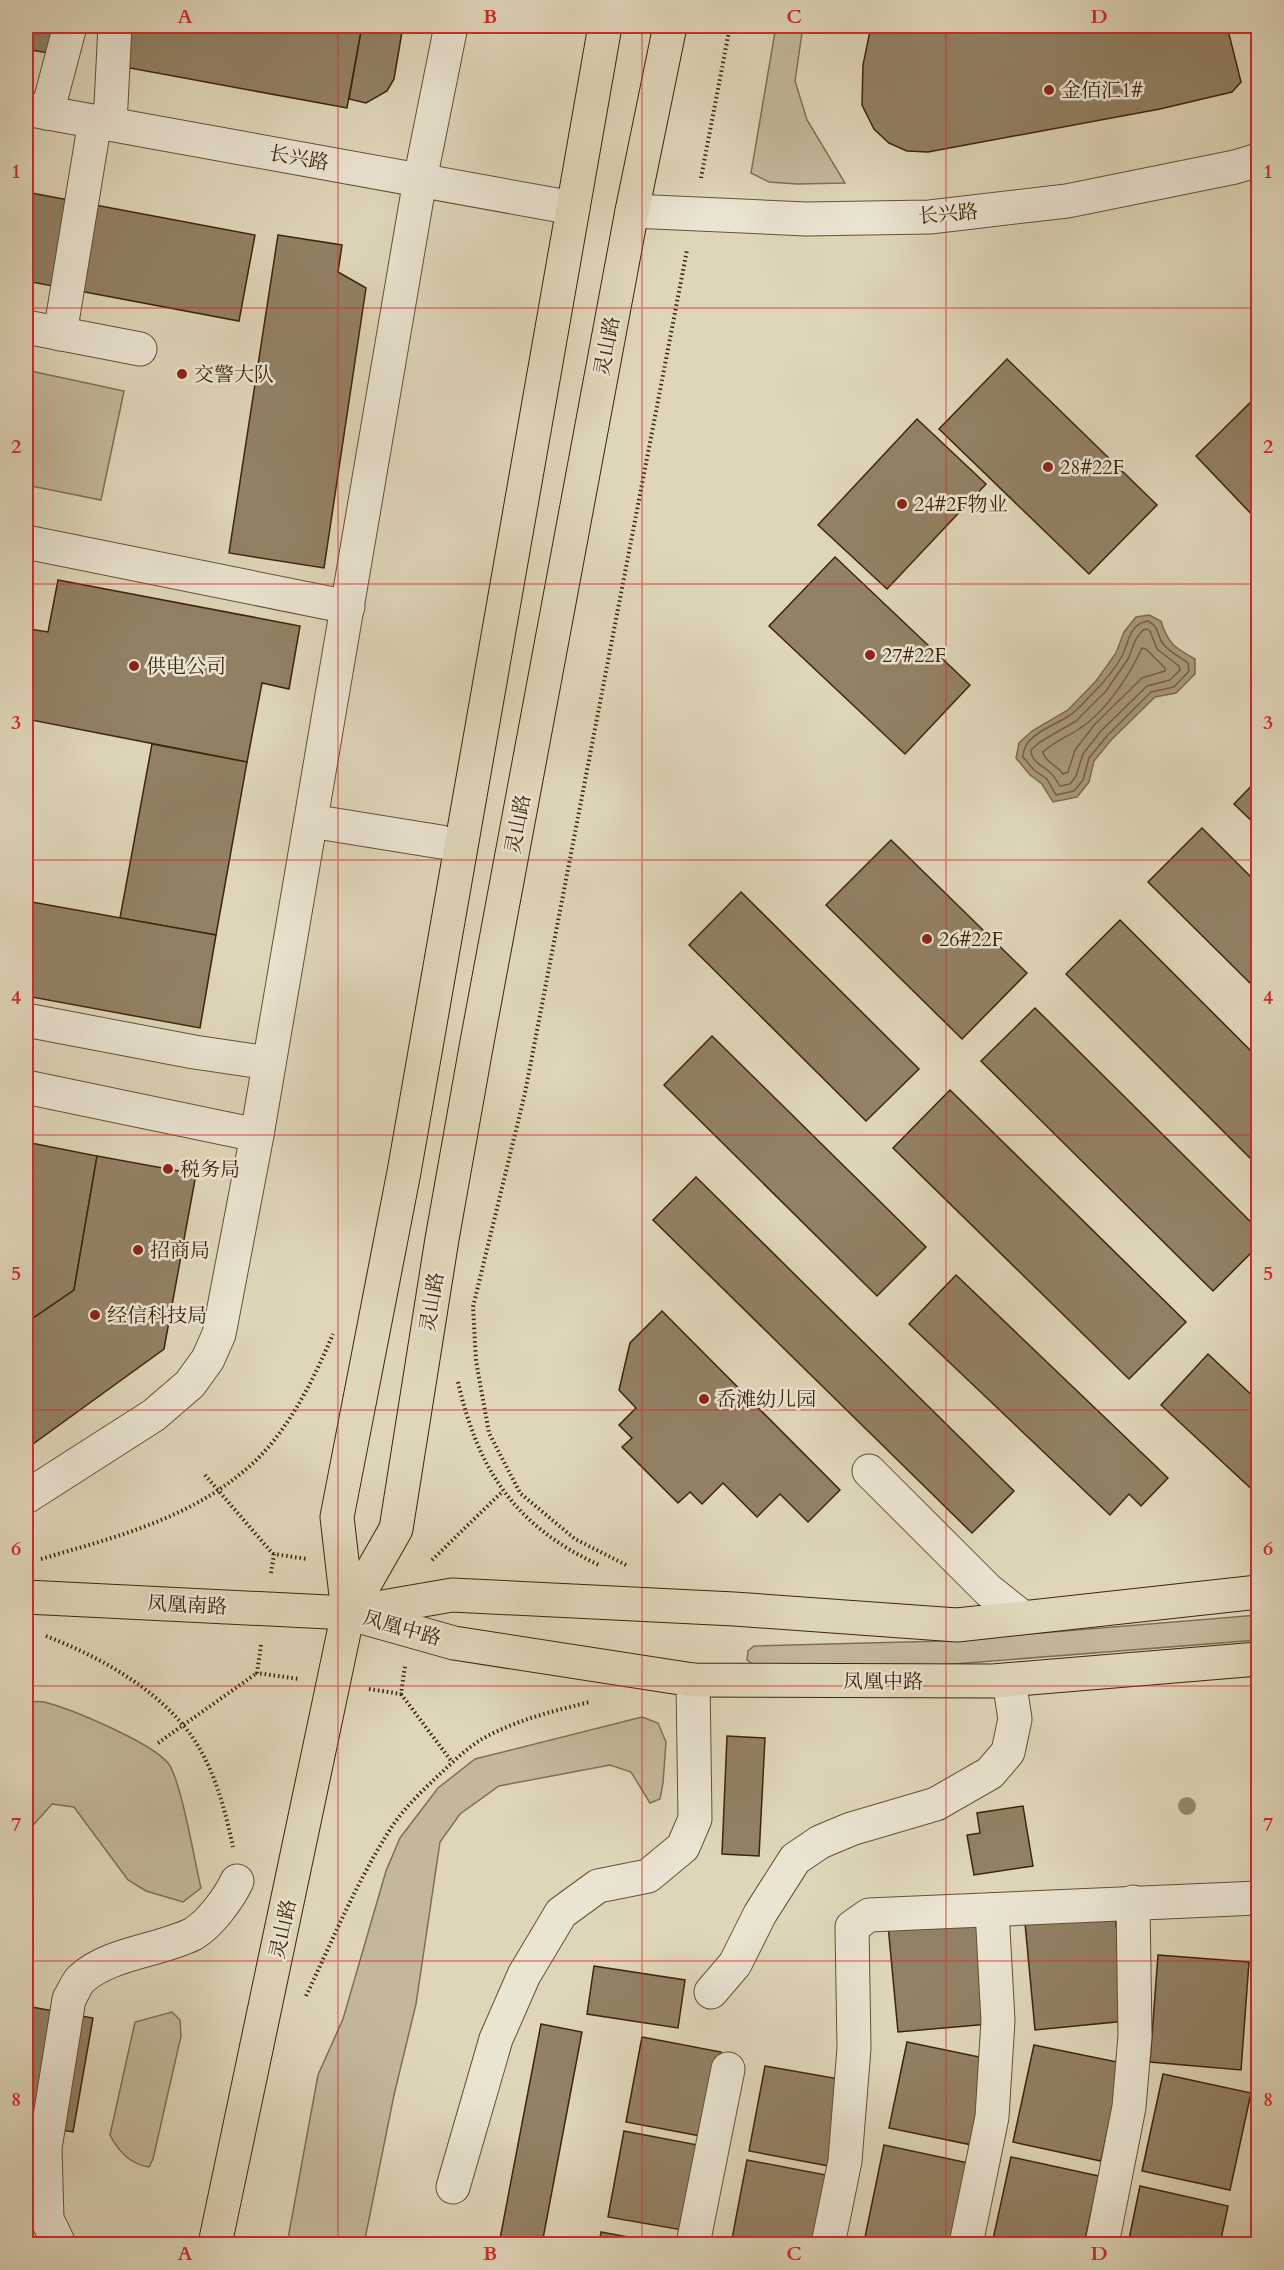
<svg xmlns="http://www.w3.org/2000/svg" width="1284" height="2270" viewBox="0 0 1284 2270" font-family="Cardo,'Noto Serif SC',serif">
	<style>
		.green { fill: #c4b89b; stroke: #826e52; stroke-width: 1.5 }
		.water { fill: #a9997d; stroke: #7f6a4e; stroke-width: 1.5 }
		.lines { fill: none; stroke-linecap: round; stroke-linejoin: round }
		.shore { stroke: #745e42; stroke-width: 1.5 }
		.building { fill: #928164; stroke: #3f2408; stroke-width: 1.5 }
		.minor-casing { stroke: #675034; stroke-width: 35 }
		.major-casing { stroke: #3f2408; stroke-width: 35 }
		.highway-casing { stroke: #3f2408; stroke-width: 35 }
		.path { stroke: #3f2408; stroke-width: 4; stroke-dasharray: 1.5 3; stroke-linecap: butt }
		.minor { stroke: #eae4d2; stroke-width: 33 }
		.major { stroke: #dfd6b9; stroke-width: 33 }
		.highway { stroke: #dfd6b9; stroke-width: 33 }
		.tree { fill: #99886c }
		.grid { fill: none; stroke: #d62828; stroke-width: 1.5; stroke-opacity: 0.55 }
		.poi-dot { fill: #8f2418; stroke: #eae4d2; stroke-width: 2 }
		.labels { text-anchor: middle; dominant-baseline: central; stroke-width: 5; stroke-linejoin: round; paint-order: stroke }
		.poi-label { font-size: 20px; fill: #3f2408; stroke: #eae4d2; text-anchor: start }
		.street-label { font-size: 20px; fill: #3f2408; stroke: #eae4d2 }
		.neatline { fill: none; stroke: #d62828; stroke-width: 2 }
		.grid-label { font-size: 20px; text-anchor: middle; font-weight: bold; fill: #d62828 }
	</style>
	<rect width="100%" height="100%" fill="#dfd6b9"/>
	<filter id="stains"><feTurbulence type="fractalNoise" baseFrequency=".00333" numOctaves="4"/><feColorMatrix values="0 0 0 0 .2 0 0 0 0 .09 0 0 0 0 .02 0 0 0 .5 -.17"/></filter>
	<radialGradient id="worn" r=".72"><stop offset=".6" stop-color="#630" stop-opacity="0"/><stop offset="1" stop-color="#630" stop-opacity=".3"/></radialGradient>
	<g class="green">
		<polygon points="776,26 803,26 795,81 807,120 845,183 797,184 769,182 751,173"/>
		<polygon points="26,370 124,391 101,500 26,485"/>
		<polygon points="1258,1615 1258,1640 929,1666 754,1665 747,1660 748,1651 754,1646 944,1641"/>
		<path d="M 26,1702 C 31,1702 38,1701 44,1702 C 72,1709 150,1742 168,1763 C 181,1779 195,1864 201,1888 L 183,1902 L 146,1891 L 128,1880 L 74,1807 L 52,1804 L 26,1833 Z"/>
		<polygon points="642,1717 658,1723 666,1742 663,1783 660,1799 650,1803 631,1772 610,1765 499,1786 460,1814 440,1842 416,2004 394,2095 364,2244 287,2244 318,2075 343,2019 386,1871 400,1838 438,1788 475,1759"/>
		<path d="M 172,2012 L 180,2020 L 181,2036 L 153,2159 L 149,2167 C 130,2164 118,2151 110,2135 L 135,2022 Z"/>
	</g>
	<path class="water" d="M 1149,615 L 1161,621 C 1168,644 1175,648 1195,659 L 1195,674 L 1176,693 L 1155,697 L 1111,740 L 1094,761 L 1089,782 L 1077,797 L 1053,802 L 1042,784 L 1030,775 L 1016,758 L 1019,743 L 1032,731 L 1068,710 L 1096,681 L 1116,653 L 1124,632 L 1136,617 Z"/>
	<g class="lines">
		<g class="shore">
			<path d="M 1148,621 C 1161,628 1156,636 1164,645 C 1171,653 1180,657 1188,663 L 1189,671 L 1174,687 L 1151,692 L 1107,736 L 1089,758 L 1083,780 L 1074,791 L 1056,795 L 1047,779 L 1034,770 L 1023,757 C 1023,735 1053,726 1069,716 C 1078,710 1085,701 1093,693 C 1103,683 1115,669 1122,656 C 1129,642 1129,624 1148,621 Z"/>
			<path d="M 1147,629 L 1150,631 L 1157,649 L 1179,666 L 1180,670 L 1170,680 L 1147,686 L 1101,731 L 1083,754 L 1076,776 L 1070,784 L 1060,786 C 1057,782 1055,777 1051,773 C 1043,766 1031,762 1031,750 L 1040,742 L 1076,721 L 1106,691 L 1128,659 L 1136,639 L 1143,630 Z"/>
			<path d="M 1142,648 L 1146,649 L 1165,668 L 1165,671 L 1142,678 L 1095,724 L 1075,750 L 1068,772 L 1063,774 C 1058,766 1044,761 1043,752 C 1053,742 1067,737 1079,729 C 1106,712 1129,676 1142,648 Z"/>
		</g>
	</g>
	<g class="building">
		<polygon points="26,26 59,26 54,54 26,49"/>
		<polygon points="116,26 362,26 347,108 108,64"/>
		<polygon points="362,26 403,26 394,79 387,91 366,103 349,99"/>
		<polygon points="871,26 1227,26 1241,82 1232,92 1160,109 928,152 907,151 889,143 874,129 862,105 863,65"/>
		<polygon points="26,192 255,235 239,321 26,281"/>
		<polygon points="278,235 342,245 338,272 366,288 324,568 229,553"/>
		<polygon points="1007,359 1157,505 1089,574 939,429"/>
		<polygon points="1256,397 1258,400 1258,521 1196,456"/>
		<polygon points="917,419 986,484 887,589 818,525"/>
		<polygon points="835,557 970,685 905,754 769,626"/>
		<polygon points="58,580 300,626 289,689 262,683 247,762 26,719 26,653 30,629 48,632"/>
		<polygon points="26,624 32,625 26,660"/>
		<polygon points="152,744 247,762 216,935 120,918"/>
		<polygon points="1258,779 1258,827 1234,804"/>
		<polygon points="1202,828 1258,884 1258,991 1148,882"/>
		<polygon points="891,840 1027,973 962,1039 826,905"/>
		<polygon points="741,892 919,1069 866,1121 689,945"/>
		<polygon points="26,901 216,935 200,1028 26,996"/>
		<polygon points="1120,920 1258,1058 1258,1166 1066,974"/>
		<polygon points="1035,1008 1258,1229 1258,1246 1213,1291 981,1061"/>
		<polygon points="712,1036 926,1247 877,1296 664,1085"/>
		<polygon points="950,1090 1186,1322 1129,1379 893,1148"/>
		<polygon points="26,1142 97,1156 74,1290 26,1323"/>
		<polygon points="97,1156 196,1174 164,1349 26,1449 26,1323 74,1290"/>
		<polygon points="696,1177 1014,1491 972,1533 653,1220"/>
		<polygon points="956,1275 1168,1478 1141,1506 1129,1494 1110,1515 909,1324"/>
		<polygon points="662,1311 840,1490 808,1522 780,1494 757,1517 723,1483 702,1504 690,1492 678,1503 622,1447 632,1438 619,1425 636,1408 619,1390 630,1343"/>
		<polygon points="1208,1354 1258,1401 1258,1495 1161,1405"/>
		<polygon points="727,1736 765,1738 759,1856 722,1854"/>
		<polygon points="1023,1806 1033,1866 974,1875 967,1835 980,1833 977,1813"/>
		<polygon points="1115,1914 1126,2021 1035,2030 1025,1923"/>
		<polygon points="979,1917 989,2024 898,2032 888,1925"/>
		<polygon points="1158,1955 1249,1962 1241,2070 1150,2062"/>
		<polygon points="594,1966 685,1980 678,2028 587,2014"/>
		<polygon points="26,2006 93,2018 73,2132 26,2124"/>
		<polygon points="541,2024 582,2032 542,2244 499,2244"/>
		<polygon points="642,2037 721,2052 706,2137 626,2122"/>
		<polygon points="907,2042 989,2059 972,2145 889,2128"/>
		<polygon points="1034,2045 1122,2063 1101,2161 1013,2142"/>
		<polygon points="765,2066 845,2080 829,2166 749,2151"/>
		<polygon points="1163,2074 1251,2093 1230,2190 1142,2171"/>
		<polygon points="624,2131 703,2146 688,2231 608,2217"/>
		<polygon points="884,2145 973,2164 955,2244 876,2244 864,2242"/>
		<polygon points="1011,2157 1099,2176 1084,2244 992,2244"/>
		<polygon points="747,2160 826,2175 813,2244 731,2244"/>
		<polygon points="1140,2186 1228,2206 1220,2244 1128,2244"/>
		<polygon points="601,2232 666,2244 599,2244"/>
	</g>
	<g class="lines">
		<defs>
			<g id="minor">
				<polyline points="26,109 573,208"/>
				<polyline points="47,113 70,26"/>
				<polyline points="110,124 115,26"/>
				<polyline points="632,211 806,219 930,217 1067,201 1235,167 1258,160"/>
				<polyline points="26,327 140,349"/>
				<polyline points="60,334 95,121"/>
				<polyline points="26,542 348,607"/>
				<polyline points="311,821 441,842"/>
				<polyline points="26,1020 194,1052 269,1063"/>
				<polyline points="26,1087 257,1135"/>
				<polyline points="869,1471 988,1590 1022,1617"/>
				<polyline points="26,1497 154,1415 190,1384 208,1359 219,1334 257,1135 420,180 451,26"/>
				<polyline points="711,1992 735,1964 760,1914 795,1859 820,1842 851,1829 936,1804 990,1773 1008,1752 1015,1719 1009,1680"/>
				<polyline points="453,2187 496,2039 524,1975 561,1913 598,1886 648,1876 683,1847 695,1819 693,1680"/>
				<path d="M 59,2244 L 47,2219 L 45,2148 L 69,1999 C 73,1993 76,1984 81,1979 C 109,1953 159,1951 193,1934 C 210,1924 229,1898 237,1881"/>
				<polyline points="693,2244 728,2069"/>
				<polyline points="828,2244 845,2161 854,2048 852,1927 869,1915 1258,1898"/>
				<polyline points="966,2244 992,2117 998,2021 992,1910"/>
				<polyline points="1102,2244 1129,2107 1135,2036 1133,1902"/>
			</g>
			<g id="major">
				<polyline points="26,1597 348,1613 452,1595 734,1609 957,1625 1258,1592"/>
				<polyline points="358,1616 454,1643 693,1680 993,1681 1258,1659"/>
			</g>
			<g id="highway">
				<polyline points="348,1613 396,1529 442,1239 477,1042 632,211 670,26"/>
				<polyline points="215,2244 348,1613 337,1517 404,1172 605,26"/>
			</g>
		</defs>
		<use href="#minor" class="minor-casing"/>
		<use href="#major" class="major-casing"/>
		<use href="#highway" class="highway-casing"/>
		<g class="path">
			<polyline points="701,178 730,26"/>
			<path d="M 458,1382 C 478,1470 515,1526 599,1565"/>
			<polyline points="205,1475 273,1554"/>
			<path d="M 41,1559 C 112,1538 186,1520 244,1471 C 285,1438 313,1381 333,1334"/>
			<polyline points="432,1560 503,1491"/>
			<polyline points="626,1565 575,1539 520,1493 489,1433 476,1361 473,1307 525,1093 687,250"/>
			<polyline points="271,1573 274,1554 307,1559"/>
			<path d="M 46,1636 C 95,1655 149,1684 183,1725 C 212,1759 224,1805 233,1847"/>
			<polyline points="261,1645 257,1673 299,1679"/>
			<polyline points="369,1689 401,1694 405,1666"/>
			<polyline points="401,1694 452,1762"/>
			<polyline points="158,1743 257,1673"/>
			<path d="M 306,1996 C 333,1939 357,1881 391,1828 C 404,1808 423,1790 440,1774 C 453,1762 467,1748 482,1739 C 516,1720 553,1711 590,1702"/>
		</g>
		<use href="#minor" class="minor"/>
		<use href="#major" class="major"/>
		<use href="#highway" class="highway"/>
	</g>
	<circle class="tree" cx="1187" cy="1806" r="9"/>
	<path class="grid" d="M 338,26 L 338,2244M 642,26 L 642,2244M 946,26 L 946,2244M 26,308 L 1258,308M 26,584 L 1258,584M 26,860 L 1258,860M 26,1135 L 1258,1135M 26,1410 L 1258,1410M 26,1686 L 1258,1686M 26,1961 L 1258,1961"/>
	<g class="poi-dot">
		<circle cx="1049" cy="90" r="6"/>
		<circle cx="182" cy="374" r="6"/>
		<circle cx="1048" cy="467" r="6"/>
		<circle cx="902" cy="504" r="6"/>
		<circle cx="870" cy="655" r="6"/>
		<circle cx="134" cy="666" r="6"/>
		<circle cx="927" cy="939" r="6"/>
		<circle cx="168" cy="1169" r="6"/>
		<circle cx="138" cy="1250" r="6"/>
		<circle cx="95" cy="1315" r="6"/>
		<circle cx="704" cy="1399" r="6"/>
	</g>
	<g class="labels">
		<g class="poi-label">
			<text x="1061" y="90">金佰汇1#</text>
			<text x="194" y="374">交警大队</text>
			<text x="1060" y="467">28#22F</text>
			<text x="914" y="504">24#2F物业</text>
			<text x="882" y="655">27#22F</text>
			<text x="146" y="666">供电公司</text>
			<text x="939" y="939">26#22F</text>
			<text x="180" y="1169">税务局</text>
			<text x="150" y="1250">招商局</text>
			<text x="107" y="1315">经信科技局</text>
			<text x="716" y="1399">岙滩幼儿园</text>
		</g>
		<g class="street-label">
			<text transform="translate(299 158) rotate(10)">长兴路</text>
			<text transform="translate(948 214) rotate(-5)">长兴路</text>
			<text transform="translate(607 346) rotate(-79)">灵山路</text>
			<text transform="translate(518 824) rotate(-79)">灵山路</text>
			<text transform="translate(432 1302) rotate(-81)">灵山路</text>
			<text transform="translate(187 1605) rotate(3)">凤凰南路</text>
			<text transform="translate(402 1628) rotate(16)">凤凰中路</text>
			<text x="883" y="1681">凤凰中路</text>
			<text transform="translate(283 1929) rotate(-78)">灵山路</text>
		</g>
	</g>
	<rect width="1284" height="2270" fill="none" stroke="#dfd6b9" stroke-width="66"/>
	<rect x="33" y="33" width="1218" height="2204" class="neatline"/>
	<g class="grid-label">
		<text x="185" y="23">A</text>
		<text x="490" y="23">B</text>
		<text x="794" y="23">C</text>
		<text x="1099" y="23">D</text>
		<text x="16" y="178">1</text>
		<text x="1268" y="178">1</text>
		<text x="16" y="453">2</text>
		<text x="1268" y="453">2</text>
		<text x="16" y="729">3</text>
		<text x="1268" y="729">3</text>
		<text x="16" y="1004">4</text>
		<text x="1268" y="1004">4</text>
		<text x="16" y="1280">5</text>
		<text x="1268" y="1280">5</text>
		<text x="16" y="1555">6</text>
		<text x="1268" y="1555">6</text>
		<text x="16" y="1831">7</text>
		<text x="1268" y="1831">7</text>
		<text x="16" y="2106">8</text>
		<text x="1268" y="2106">8</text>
		<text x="185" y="2260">A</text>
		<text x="490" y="2260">B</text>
		<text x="794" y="2260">C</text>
		<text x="1099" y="2260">D</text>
	</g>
	<rect width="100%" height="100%" filter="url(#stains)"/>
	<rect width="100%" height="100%" fill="url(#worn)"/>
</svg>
